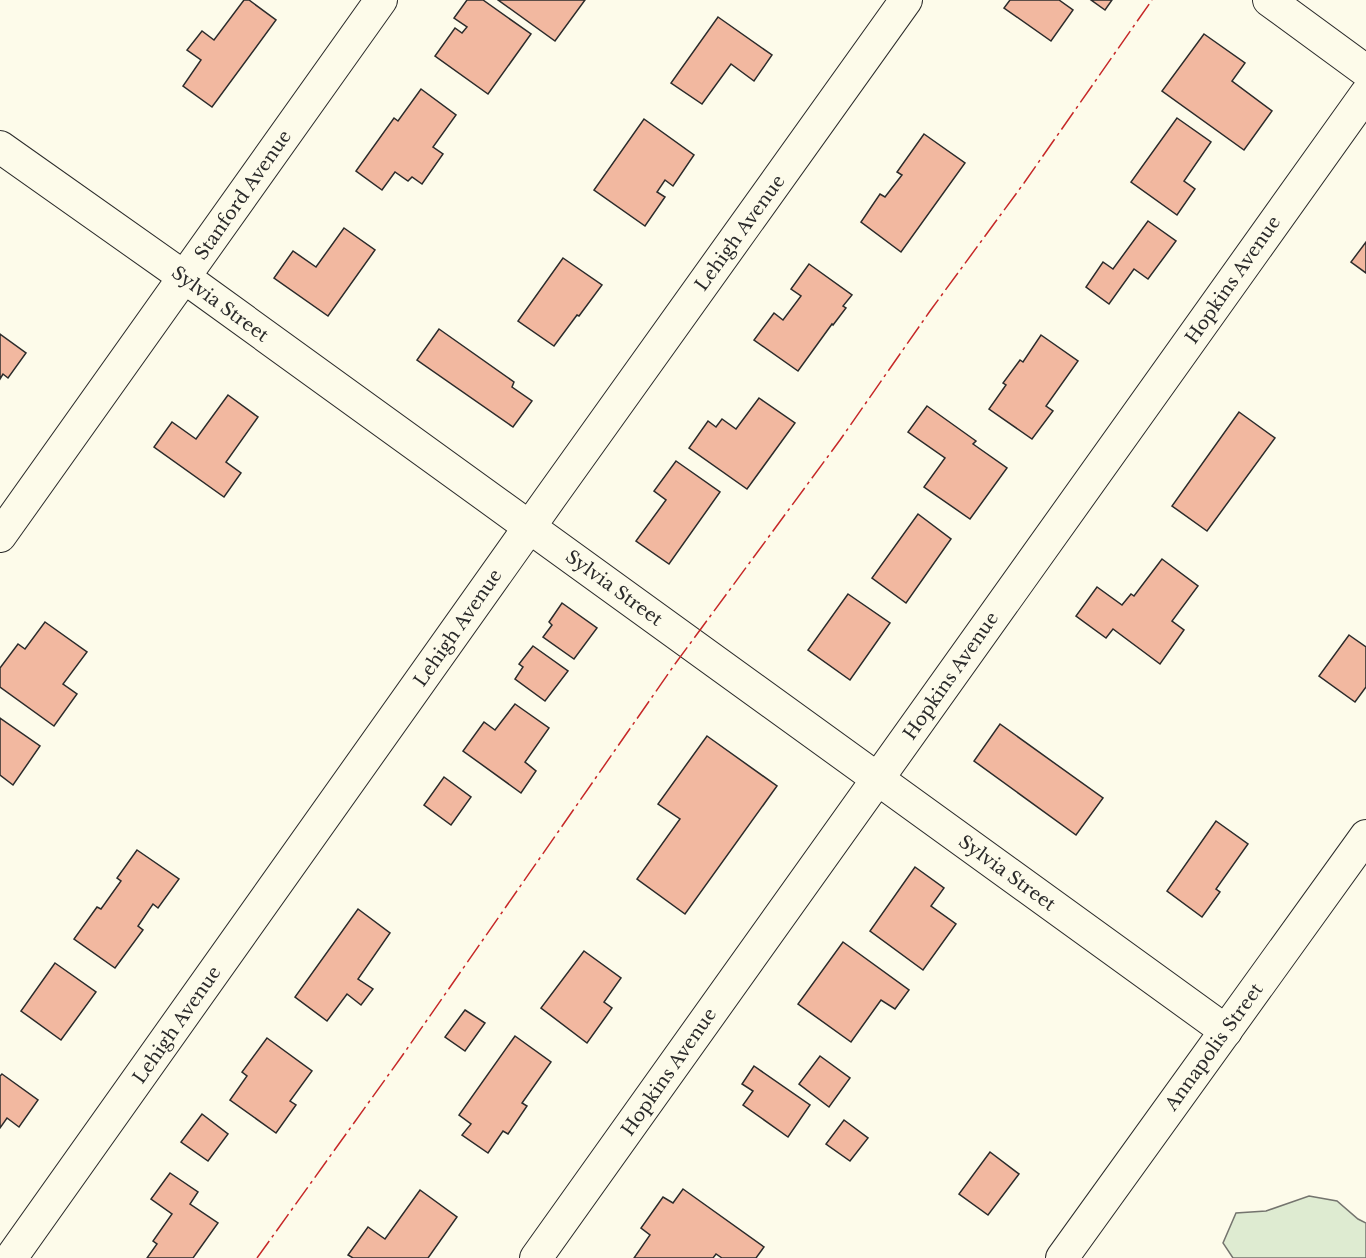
<svg xmlns="http://www.w3.org/2000/svg" width="1366" height="1258" viewBox="0 0 1366 1258" font-family="'Libre Baskerville',serif">
	<style>
		.green { fill: #deebd1; stroke: #74746e; stroke-width: 1.5 }
		.building { fill: #f2b8a0; stroke: #2b2b2b; stroke-width: 1.5 }
		.lines { fill: none; stroke-linecap: round; stroke-linejoin: round }
		.minor-casing { stroke: #2b2b2b; stroke-width: 34 }
		.minor { stroke: #fdfbea; stroke-width: 32 }
		.power { stroke: #c62828; stroke-width: 1.5; stroke-dasharray: 21 4.5 3 4.5; stroke-linecap: butt }
		.labels { text-anchor: middle; dominant-baseline: central; stroke-width: 4.5; stroke-linejoin: round; paint-order: stroke }
		.street-label { font-size: 18px; fill: #2b2b2b; stroke: #fdfbea }
	</style>
	<rect width="100%" height="100%" fill="#fdfbea"/>
	<polygon class="green" points="1309,1196 1337,1201 1358,1219 1366,1223 1366,1258 1233,1258 1223,1243 1236,1213 1266,1211"/>
	<g class="building">
		<polygon points="244,0 249,0 276,20 212,107 183,86 201,60 187,50 202,31 214,40"/>
		<polygon points="467,0 483,0 531,34 488,94 435,56 455,28 462,33 467,27 454,18"/>
		<polygon points="498,0 585,0 555,41"/>
		<polygon points="1010,0 1059,0 1073,10 1051,41 1004,8"/>
		<polygon points="1091,0 1112,0 1105,10"/>
		<polygon points="718,17 772,55 754,81 731,64 702,104 671,83"/>
		<polygon points="1204,34 1245,63 1232,81 1272,111 1244,150 1162,91"/>
		<polygon points="421,89 456,115 433,147 443,154 422,184 412,177 408,181 395,172 382,190 356,171 394,118 398,121"/>
		<polygon points="1177,118 1211,142 1184,181 1195,189 1177,215 1131,182"/>
		<polygon points="644,119 694,155 673,186 665,180 657,192 665,197 645,226 594,190"/>
		<polygon points="924,134 965,163 901,252 861,222 880,194 885,197 902,175 897,172"/>
		<polygon points="1148,221 1176,241 1148,279 1134,269 1109,304 1086,287 1103,262 1113,269"/>
		<polygon points="344,228 375,250 328,316 274,278 293,251 316,267"/>
		<polygon points="1366,242 1366,273 1351,262"/>
		<polygon points="563,258 602,285 579,316 577,315 554,346 518,321"/>
		<polygon points="809,264 852,295 843,306 846,308 833,325 832,324 798,371 754,340 774,313 783,320 801,296 791,289"/>
		<polygon points="439,329 514,382 512,387 532,401 513,427 417,360"/>
		<polygon points="0,334 26,353 8,378 3,374 0,379"/>
		<polygon points="1041,335 1078,361 1046,406 1053,411 1032,439 989,409 1006,385 1003,383 1020,360 1023,362"/>
		<polygon points="228,395 258,417 226,462 241,473 224,497 154,447 172,422 196,439"/>
		<polygon points="759,398 795,423 747,489 689,448 708,421 716,427 722,419 736,429"/>
		<polygon points="927,406 976,441 973,444 1007,468 970,519 924,487 945,458 908,432"/>
		<polygon points="1239,412 1275,438 1207,531 1172,506"/>
		<polygon points="676,461 720,492 669,564 636,541 666,500 654,491"/>
		<polygon points="918,514 951,539 906,603 872,578"/>
		<polygon points="1162,559 1198,586 1172,621 1184,630 1160,664 1113,629 1106,638 1076,616 1097,587 1122,605 1131,594 1134,596"/>
		<polygon points="848,594 890,623 850,680 808,650"/>
		<polygon points="562,603 597,628 574,659 543,637 552,625 549,622"/>
		<polygon points="45,622 87,652 63,684 77,694 54,726 0,687 0,668 18,644 25,649"/>
		<polygon points="1349,635 1366,647 1366,687 1355,702 1319,676"/>
		<polygon points="533,646 568,671 545,701 515,679 523,667 519,664"/>
		<polygon points="515,704 549,728 525,762 536,771 521,793 463,751 484,722 495,730"/>
		<polygon points="0,718 40,746 13,785 0,775"/>
		<polygon points="1000,724 1103,798 1076,835 974,761"/>
		<polygon points="707,736 777,786 685,914 637,879 680,819 658,804"/>
		<polygon points="444,777 471,797 451,825 424,805"/>
		<polygon points="1216,821 1248,844 1216,889 1220,892 1202,917 1167,891"/>
		<polygon points="137,850 179,879 158,908 153,904 138,926 143,930 115,968 74,939 97,907 101,909 121,881 117,878"/>
		<polygon points="915,867 944,888 931,906 956,924 923,970 870,931"/>
		<polygon points="358,909 390,933 358,979 373,989 361,1005 347,994 327,1021 295,997"/>
		<polygon points="843,942 909,990 895,1009 881,1000 851,1042 798,1004"/>
		<polygon points="584,951 621,978 604,1002 612,1008 587,1043 541,1008"/>
		<polygon points="55,963 96,992 61,1040 21,1011"/>
		<polygon points="465,1010 485,1023 465,1051 445,1037"/>
		<polygon points="515,1036 551,1062 522,1103 527,1106 508,1134 503,1131 488,1153 462,1135 471,1124 459,1115"/>
		<polygon points="267,1038 312,1071 290,1101 296,1105 276,1133 230,1100 247,1076 242,1072"/>
		<polygon points="820,1056 850,1078 829,1107 799,1084"/>
		<polygon points="754,1066 810,1105 788,1137 743,1105 753,1091 742,1084"/>
		<polygon points="2,1074 38,1100 19,1127 7,1118 0,1128 0,1076"/>
		<polygon points="202,1114 228,1134 208,1161 181,1142"/>
		<polygon points="844,1120 868,1138 850,1161 826,1144"/>
		<polygon points="990,1152 1019,1174 988,1215 959,1194"/>
		<polygon points="170,1173 198,1192 190,1204 218,1223 193,1258 147,1258 157,1244 153,1241 172,1214 151,1199"/>
		<polygon points="683,1189 764,1247 756,1258 722,1258 716,1254 713,1258 634,1258 650,1235 641,1228 663,1197 673,1203"/>
		<polygon points="420,1190 457,1217 428,1258 353,1258 348,1255 368,1227 385,1239"/>
	</g>
	<g class="lines">
		<defs>
			<g id="minor">
				<polyline points="1269,0 1366,71"/>
				<polyline points="0,147 184,277 1226,1031"/>
				<polyline points="0,536 381,0"/>
				<polyline points="11,1258 550,498 906,0"/>
				<polyline points="536,1258 1366,94"/>
				<polyline points="1062,1258 1366,836"/>
			</g>
		</defs>
		<use href="#minor" class="minor-casing"/>
		<use href="#minor" class="minor"/>
		<polyline class="power" points="257,1258 402,1056 675,664 840,440 930,311 1024,183 1152,0"/>
	</g>
	<g class="labels">
		<g class="street-label">
			<text transform="translate(243 195) rotate(-55)">Stanford Avenue</text>
			<text transform="translate(740 233) rotate(-54)">Lehigh Avenue</text>
			<text transform="translate(1233 280) rotate(-55)">Hopkins Avenue</text>
			<text transform="translate(220 304) rotate(36)">Sylvia Street</text>
			<text transform="translate(614 588) rotate(36)">Sylvia Street</text>
			<text transform="translate(458 628) rotate(-55)">Lehigh Avenue</text>
			<text transform="translate(951 676) rotate(-55)">Hopkins Avenue</text>
			<text transform="translate(1007 873) rotate(36)">Sylvia Street</text>
			<text transform="translate(177 1025) rotate(-55)">Lehigh Avenue</text>
			<text transform="translate(1214 1047) rotate(-54)">Annapolis Street</text>
			<text transform="translate(669 1072) rotate(-55)">Hopkins Avenue</text>
		</g>
	</g>
</svg>
